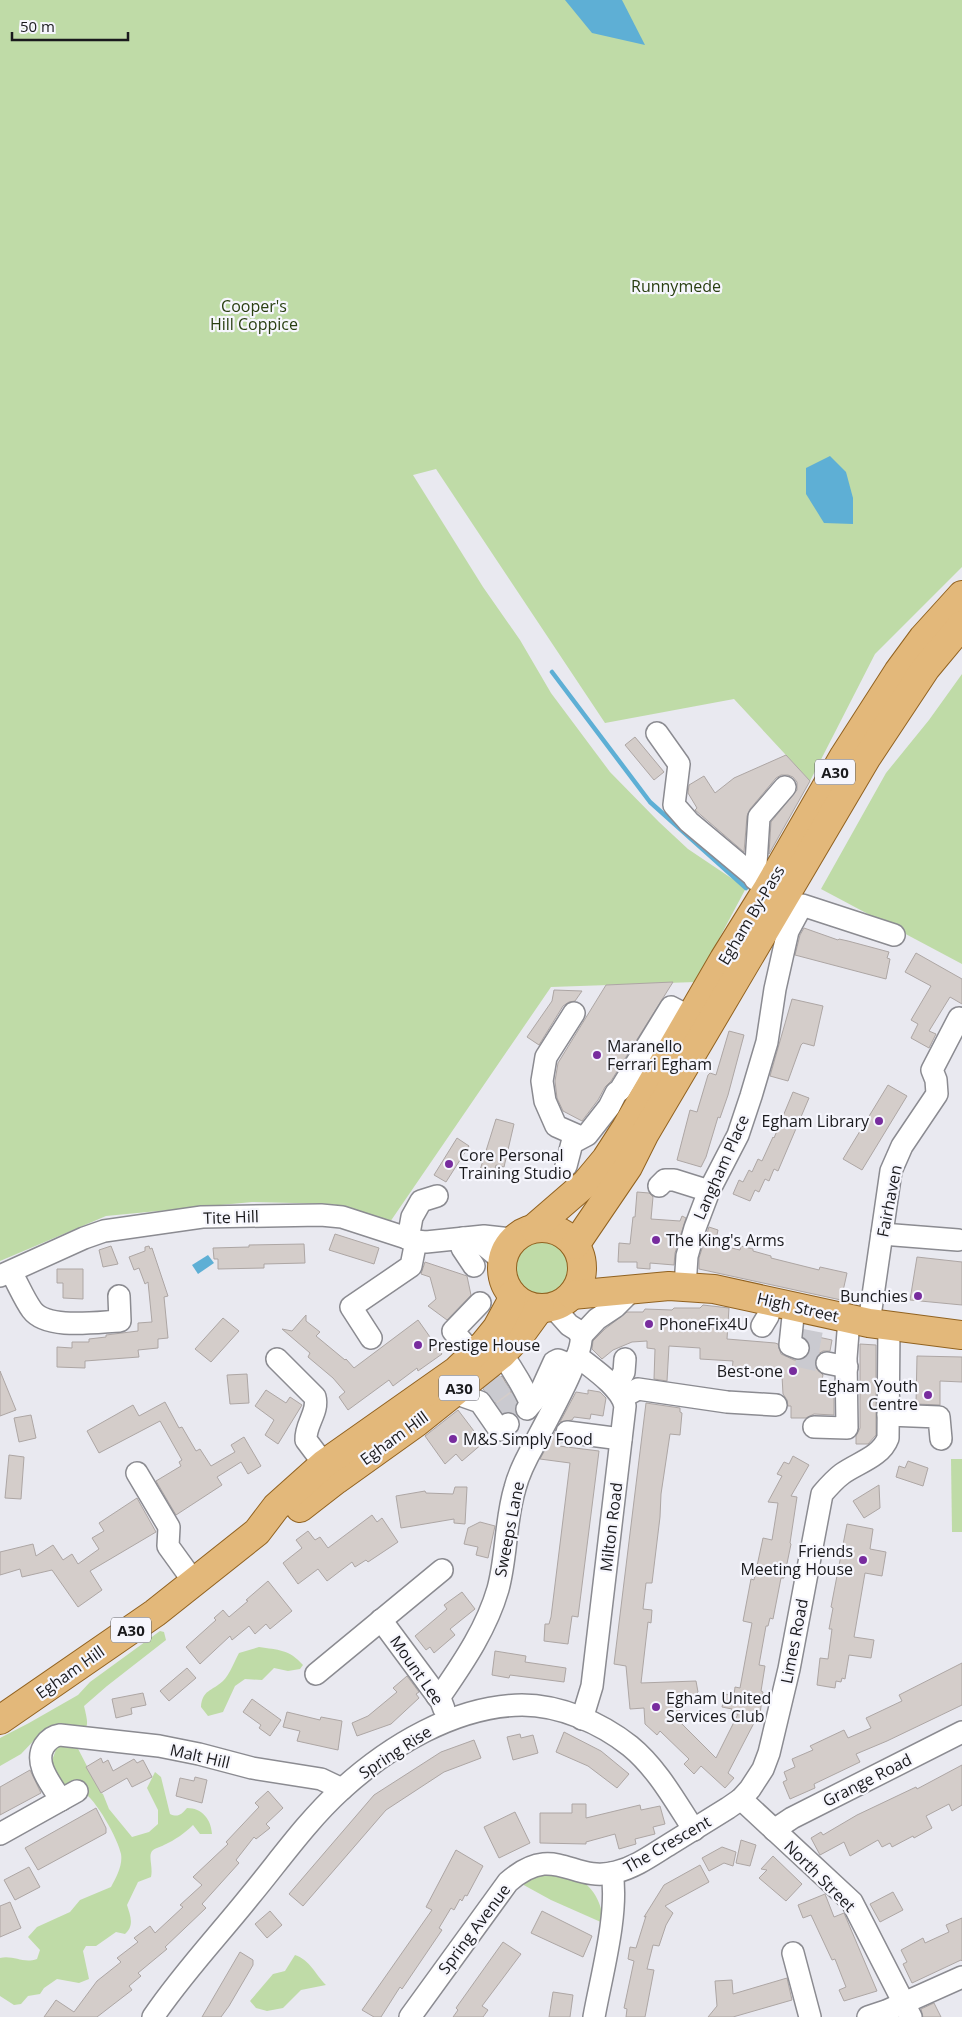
<svg xmlns="http://www.w3.org/2000/svg" width="962" height="2017" viewBox="0 0 962 2017" font-family="'Open Sans',sans-serif">
	<style>
		.green { fill: #bfdba7 }
		.water { fill: #5eafd5 }
		.lines { fill: none; stroke-linecap: round; stroke-linejoin: round }
		.stream { stroke: #5eafd5; stroke-width: 4.5 }
		.building { fill: #d4cdca; stroke: #ada6a4 }
		.minor-tunnel { stroke: #cacad0; stroke-width: 21; stroke-dasharray: 21 11; stroke-linecap: butt }
		.minor-casing { stroke: #8b8b91; stroke-width: 24 }
		.major-casing { stroke: #916220; stroke-width: 30 }
		.minor { stroke: #fff; stroke-width: 21 }
		.major { stroke: #e3b87a; stroke-width: 28 }
		.poi-dot { fill: #782c9e; stroke: #f6f6fd; stroke-width: 2 }
		.labels { text-anchor: middle; dominant-baseline: central; stroke-width: 4.5; stroke-linejoin: round; paint-order: stroke }
		.shield { fill: #f6f6fd; stroke: #5c5c60; stroke-width: 1 }
		.shield-label { font-size: 15px; font-weight: bold; fill: #1a1a1d }
		.park-label { font-size: 16px; fill: #293f11; stroke: #f6f6fd }
		.street-label { font-size: 16px; fill: #1a1a1d; stroke: #f6f6fd }
		.poi-label { font-size: 16px; fill: #1a1a1d; stroke: #f6f6fd; text-anchor: start }
	</style>
	<rect width="100%" height="100%" fill="#e9e9f0"/>
	<g class="green">
		<polygon points="0,0 962,0 962,567 875,654 810,781 734,699 605,723 436,469 413,475 483,587 520,640 551,693 610,772 659,822 688,849 746,888 696,982 551,987 390,1222 333,1204 252,1202 106,1216 0,1261"/>
		<polygon points="962,674 962,964 821,889 886,773 929,720"/>
		<circle cx="541" cy="1268" r="27"/>
		<polygon points="951,1459 962,1459 962,1532 952,1532"/>
		<path d="M 160,1631 L 164,1632 L 166,1640 L 107,1686 L 84,1706 C 89,1727 89,1726 75,1743 L 101,1793 L 103,1794 L 109,1809 L 132,1837 L 149,1832 L 158,1824 L 158,1810 L 147,1788 L 155,1772 L 161,1777 L 170,1814 C 178,1818 182,1814 187,1808 C 202,1808 211,1819 212,1834 L 200,1834 L 193,1825 C 185,1833 175,1840 164,1845 C 159,1848 153,1848 151,1853 C 149,1858 153,1868 151,1877 L 138,1882 L 127,1905 C 130,1915 135,1925 125,1934 L 116,1932 L 96,1946 L 86,1946 L 83,1951 L 89,1979 L 79,1983 L 57,1979 L 44,1988 L 40,1994 L 28,1996 L 21,2004 L 14,2005 L 0,1996 L 0,1958 C 14,1955 23,1964 37,1959 L 40,1950 L 28,1937 L 37,1927 L 70,1912 L 80,1900 L 111,1887 C 116,1878 123,1865 121,1854 C 118,1839 96,1799 82,1791 C 76,1788 67,1787 60,1785 L 50,1766 L 58,1744 L 40,1734 L 21,1754 L 0,1766 L 0,1738 L 29,1723 L 78,1695 L 90,1682 Z"/>
		<path d="M 259,1647 C 278,1650 289,1649 303,1665 L 300,1669 L 288,1671 L 274,1668 L 262,1680 L 245,1679 L 235,1686 L 223,1712 L 208,1716 L 201,1707 C 202,1690 212,1691 223,1681 C 230,1674 234,1662 239,1653 Z"/>
		<path d="M 540,1872 C 551,1874 565,1874 575,1878 C 593,1884 603,1905 603,1923 L 551,1900 L 520,1883 Z"/>
		<path d="M 295,1955 C 310,1960 315,1974 326,1985 L 301,1990 L 283,2008 L 267,2011 L 256,2008 L 250,2001 L 273,1974 L 285,1971 Z"/>
	</g>
	<g class="water">
		<polygon points="565,0 622,0 645,45 592,33"/>
		<polygon points="830,456 846,472 853,498 853,524 824,523 806,494 806,468"/>
		<polygon points="208,1255 214,1263 198,1274 192,1265"/>
	</g>
	<g class="lines">
		<polyline class="stream" points="552,672 650,802 746,888"/>
	</g>
	<g class="building">
		<polygon points="635,737 664,772 654,780 625,745"/>
		<polygon points="786,755 810,781 769,854 771,822 797,790 797,782 793,777 788,775 781,775 776,778 750,809 747,816 744,852 695,810 697,808 688,793 689,785 704,776 715,793 734,778"/>
		<polygon points="804,928 838,940 839,939 848,941 889,952 887,958 890,959 886,979 795,955 800,935"/>
		<polygon points="916,953 962,979 962,1004 950,997 929,1031 936,1034 929,1048 911,1038 918,1024 911,1020 931,986 905,972"/>
		<polygon points="673,982 611,1081 605,1087 598,1100 582,1121 563,1111 557,1098 555,1081 558,1063 606,985"/>
		<polygon points="554,990 582,991 575,1001 569,1002 563,1006 539,1045 527,1037 552,1001"/>
		<polygon points="792,999 823,1006 814,1046 803,1043 801,1045 788,1081 770,1076"/>
		<polygon points="729,1031 744,1035 728,1095 720,1118 718,1117 706,1157 701,1167 677,1160 690,1110 697,1112 708,1075 710,1073 716,1075"/>
		<polygon points="888,1085 907,1096 862,1170 843,1159"/>
		<polygon points="793,1092 809,1098 778,1171 774,1169 769,1181 765,1179 759,1192 755,1190 750,1201 733,1194 739,1180 743,1182 749,1170 752,1172 758,1159 762,1161 773,1137 774,1138"/>
		<polygon points="496,1119 514,1124 504,1167 496,1165 494,1173 480,1170"/>
		<polygon points="457,1138 469,1146 446,1182 434,1175"/>
		<polygon points="637,1192 649,1193 653,1197 651,1219 680,1221 682,1216 686,1218 675,1253 674,1265 650,1263 650,1269 637,1268 637,1262 618,1262 619,1243 630,1244 633,1217 635,1217"/>
		<polygon points="709,1227 718,1230 715,1244 740,1250 741,1246 753,1249 753,1251 771,1256 771,1258 819,1270 820,1267 847,1273 841,1300 699,1269 699,1258"/>
		<polygon points="335,1234 379,1248 374,1264 329,1250"/>
		<polygon points="304,1244 305,1263 264,1264 264,1268 218,1269 218,1259 214,1259 213,1248 249,1247 249,1245"/>
		<polygon points="111,1246 118,1264 103,1267 99,1250"/>
		<polygon points="149,1246 150,1249 152,1248 168,1296 164,1297 168,1338 158,1339 158,1348 138,1350 139,1357 85,1361 85,1368 57,1367 57,1347 72,1348 72,1342 89,1342 89,1339 106,1337 106,1335 138,1331 138,1323 152,1322 148,1282 145,1284 139,1268 134,1270 129,1257 145,1251 145,1247"/>
		<polygon points="917,1257 962,1262 962,1305 910,1300"/>
		<polygon points="425,1262 467,1276 471,1295 447,1320 428,1306 436,1299 430,1277 421,1274"/>
		<polygon points="57,1269 83,1269 83,1299 63,1298 63,1283 57,1283"/>
		<polygon points="703,1305 729,1308 727,1339 775,1343 778,1344 781,1354 794,1360 801,1360 806,1357 809,1353 810,1345 803,1337 804,1334 832,1340 830,1351 823,1351 818,1354 815,1361 815,1367 823,1375 821,1383 834,1383 834,1415 814,1414 806,1418 791,1418 791,1406 788,1406 787,1400 783,1394 782,1376 746,1374 746,1372 732,1371 733,1361 700,1359 700,1348 669,1346 667,1381 654,1379 655,1349 647,1348 647,1341 632,1342 613,1350 602,1359 592,1349 593,1341 605,1329 627,1312 643,1312 645,1309 672,1310 674,1308 700,1308"/>
		<polygon points="306,1315 306,1321 320,1332 316,1336 345,1360 346,1359 354,1368 418,1320 442,1354 418,1371 417,1368 393,1386 389,1380 348,1410 339,1397 345,1392 333,1378 308,1357 310,1353 282,1329 292,1331"/>
		<polygon points="223,1318 239,1331 211,1362 195,1349"/>
		<polygon points="860,1344 876,1345 876,1435 868,1444 856,1444 856,1436 860,1428"/>
		<polygon points="917,1356 962,1357 962,1382 940,1381 940,1405 916,1404"/>
		<polygon points="0,1371 16,1410 0,1416"/>
		<polygon points="247,1374 249,1403 230,1404 227,1375"/>
		<polygon points="502,1376 517,1403 515,1408 516,1415 512,1412 503,1413 490,1395 483,1389"/>
		<polygon points="266,1390 286,1403 290,1397 302,1405 278,1444 265,1435 274,1420 255,1406"/>
		<polygon points="588,1390 600,1392 606,1398 603,1416 591,1414 590,1419 574,1417 572,1420 560,1422 576,1392 588,1394"/>
		<polygon points="165,1402 179,1428 182,1427 196,1451 200,1449 211,1466 235,1452 231,1445 244,1437 261,1466 248,1474 241,1462 217,1477 222,1485 176,1515 156,1481 181,1466 179,1462 182,1460 160,1421 99,1453 87,1431 133,1405 139,1416"/>
		<polygon points="646,1403 680,1408 680,1412 682,1413 680,1435 670,1434 661,1494 660,1517 652,1583 646,1583 643,1609 652,1610 651,1623 648,1622 641,1683 696,1681 698,1692 674,1716 716,1758 738,1714 731,1713 732,1709 722,1707 725,1694 734,1696 735,1687 740,1688 752,1623 743,1621 751,1579 754,1580 763,1538 772,1540 778,1503 768,1502 782,1476 777,1474 784,1462 789,1464 793,1456 809,1465 791,1496 797,1497 790,1543 791,1544 784,1578 781,1578 773,1619 770,1618 768,1626 766,1626 759,1665 765,1666 761,1691 763,1692 760,1714 758,1714 757,1721 755,1721 728,1773 734,1778 725,1788 701,1766 694,1774 684,1764 689,1759 660,1731 657,1735 645,1724 644,1708 630,1709 626,1666 614,1664"/>
		<polygon points="458,1410 483,1443 462,1461 456,1454 445,1464 425,1436"/>
		<polygon points="31,1415 36,1438 19,1442 14,1418"/>
		<polygon points="555,1432 556,1437 561,1443 559,1446 599,1451 578,1617 572,1616 568,1644 544,1641 545,1624 549,1624 551,1617 570,1463 540,1459"/>
		<polygon points="9,1455 24,1457 21,1499 5,1498"/>
		<polygon points="908,1461 928,1468 923,1486 896,1477 899,1466 905,1468"/>
		<polygon points="879,1485 880,1508 864,1518 853,1501"/>
		<polygon points="455,1487 467,1487 465,1524 454,1523 454,1519 401,1528 396,1496 425,1491 426,1493 453,1494"/>
		<polygon points="137,1498 156,1532 90,1571 102,1590 78,1607 52,1570 22,1577 20,1569 0,1575 0,1552 33,1544 36,1556 53,1545 63,1560 72,1554 78,1564 99,1549 92,1538 104,1531 99,1523"/>
		<polygon points="372,1515 377,1522 382,1518 398,1542 368,1562 366,1560 355,1567 352,1562 327,1581 318,1569 298,1584 283,1563 302,1548 296,1540 308,1531 315,1540 320,1537 328,1548"/>
		<polygon points="480,1522 495,1526 488,1558 476,1555 478,1547 464,1544 468,1528"/>
		<polygon points="847,1524 873,1529 870,1549 886,1552 882,1576 865,1573 854,1637 874,1640 871,1658 849,1655 845,1679 842,1678 841,1682 836,1681 835,1688 817,1685 820,1658 828,1659 832,1629 829,1629 833,1608 831,1607"/>
		<polygon points="268,1581 292,1611 270,1629 266,1624 255,1634 249,1626 232,1640 230,1636 200,1664 186,1647 216,1620 214,1618 223,1610 229,1617 248,1601 246,1600"/>
		<polygon points="462,1592 475,1609 450,1629 455,1635 434,1653 430,1647 426,1650 415,1636 447,1609 444,1605"/>
		<polygon points="495,1651 526,1656 525,1662 566,1668 564,1682 510,1675 509,1678 492,1675"/>
		<polygon points="962,1663 962,1705 887,1741 856,1754 860,1762 814,1784 815,1788 790,1799 783,1782 787,1780 784,1772 795,1767 792,1759 813,1750 810,1746 844,1730 848,1738 871,1728 866,1718 902,1701 899,1695"/>
		<polygon points="187,1668 196,1678 169,1701 160,1691"/>
		<polygon points="407,1676 419,1692 416,1694 419,1698 391,1724 357,1736 352,1723 368,1716 397,1692 393,1688"/>
		<polygon points="143,1693 146,1705 131,1708 132,1714 116,1718 112,1699"/>
		<polygon points="252,1699 281,1720 270,1736 259,1728 261,1725 243,1712"/>
		<polygon points="287,1712 320,1720 321,1717 342,1721 338,1750 297,1741 300,1731 283,1727"/>
		<polygon points="564,1732 601,1751 629,1774 617,1788 588,1766 556,1752"/>
		<polygon points="520,1734 521,1738 533,1735 538,1753 513,1760 507,1737"/>
		<polygon points="474,1740 481,1758 444,1772 386,1810 303,1906 289,1894 374,1795 441,1752"/>
		<polygon points="101,1758 103,1763 108,1760 113,1771 134,1759 137,1763 143,1760 152,1777 132,1787 127,1778 101,1793 86,1767"/>
		<polygon points="962,1765 962,1805 952,1811 949,1804 926,1816 932,1828 914,1838 913,1836 892,1847 890,1843 882,1847 878,1840 850,1856 844,1842 820,1855 811,1838 821,1832 823,1835 857,1815 916,1787 917,1789"/>
		<polygon points="30,1770 41,1793 0,1815 0,1787"/>
		<polygon points="195,1777 207,1780 202,1803 176,1796 180,1778 194,1781"/>
		<polygon points="268,1791 283,1808 266,1824 270,1828 256,1839 254,1837 236,1860 239,1863 202,1904 206,1908 165,1947 167,1949 138,1973 141,1976 129,1986 132,1990 97,2017 44,2017 56,2000 74,2012 97,1981 121,1962 117,1958 138,1942 134,1938 150,1926 155,1933 183,1907 180,1905 202,1885 193,1877 228,1844 226,1842 259,1807 255,1803"/>
		<polygon points="572,1804 586,1804 586,1818 640,1805 641,1810 660,1806 665,1824 653,1827 655,1834 635,1839 636,1844 619,1849 615,1834 586,1842 586,1844 540,1843 540,1813 572,1813"/>
		<polygon points="96,1808 106,1828 106,1833 38,1870 25,1848"/>
		<polygon points="515,1812 530,1843 499,1858 484,1827"/>
		<polygon points="741,1840 756,1845 750,1866 736,1863"/>
		<polygon points="722,1847 736,1852 733,1866 724,1863 709,1871 702,1858"/>
		<polygon points="456,1850 483,1866 467,1896 465,1895 462,1901 460,1899 454,1910 451,1908 439,1928 442,1930 402,1989 400,1987 381,2017 374,2017 362,2010 432,1910 426,1907"/>
		<polygon points="773,1856 802,1884 786,1901 759,1878 767,1870 761,1869"/>
		<polygon points="700,1865 709,1882 665,1906 673,1913 666,1925 659,1946 653,1945 647,1969 654,1970 645,2017 626,2017 627,2009 624,2008 634,1961 628,1959 630,1947 636,1948 646,1916 644,1917 664,1885"/>
		<polygon points="29,1867 40,1887 15,1900 4,1880"/>
		<polygon points="893,1892 903,1910 880,1922 870,1904"/>
		<polygon points="825,1894 834,1917 844,1913 877,1991 844,2001 839,1990 846,1987 835,1959 832,1960 811,1915 803,1918 798,1905"/>
		<polygon points="10,1902 21,1928 0,1937 0,1906"/>
		<polygon points="270,1911 282,1925 267,1938 255,1924"/>
		<polygon points="542,1911 592,1936 583,1957 531,1933"/>
		<polygon points="962,1918 962,1961 961,1960 912,1983 903,1964 907,1962 901,1950 923,1938 925,1943 949,1932 946,1925"/>
		<polygon points="503,1942 521,1954 482,2006 488,2010 483,2017 453,2017 458,2010 456,2008"/>
		<polygon points="240,1952 253,1960 253,1965 229,2006 221,2017 202,2017"/>
		<polygon points="787,1978 792,2000 733,2017 708,2017 717,2006 715,1981 732,1980 733,1994"/>
		<polygon points="553,1992 573,1995 570,2017 549,2017"/>
		<polygon points="934,2003 941,2017 923,2017 921,2009"/>
	</g>
	<g class="lines">
		<g class="minor-tunnel">
			<polyline points="800,1339 831,1345"/>
			<polyline points="797,1356 827,1363"/>
			<polyline points="488,1395 507,1381"/>
			<polyline points="501,1413 521,1399"/>
		</g>
		<defs>
			<g id="minor">
				<polyline points="657,733 679,764 674,805 689,822 768,888"/>
				<polyline points="755,879 759,817 785,787"/>
				<polyline points="574,1013 546,1057 542,1081 545,1101 556,1126 581,1137"/>
				<polyline points="566,1166 572,1143 587,1135 609,1107 616,1093 620,1090 671,1007 690,1017"/>
				<polyline points="659,1186 665,1180 674,1180 709,1191"/>
				<polyline points="882,1234 958,1240"/>
				<polyline points="463,1238 462,1248 474,1266"/>
				<polyline points="468,1238 485,1246 502,1260"/>
				<polyline points="408,1239 412,1217 421,1201 437,1196"/>
				<path d="M 11,1272 C 18,1284 24,1299 32,1310 C 47,1330 97,1322 120,1321 L 119,1296"/>
				<polyline points="0,1276 84,1238 104,1231 202,1217 321,1215 342,1217 416,1241 426,1242 484,1236 513,1239"/>
				<polyline points="685,1287 687,1256 695,1228 709,1191 738,1135 751,1096 767,1042 775,989 788,931 802,905 894,935"/>
				<polyline points="794,1307 790,1345 798,1348"/>
				<polyline points="869,1323 891,1171 902,1146 937,1094 936,1080 932,1070 959,1018 962,1021"/>
				<polyline points="762,1326 768,1316 772,1301"/>
				<polyline points="581,1336 597,1319 615,1307 633,1289"/>
				<polyline points="371,1338 351,1307 411,1266 416,1241"/>
				<path d="M 502,1354 C 513,1370 523,1386 531,1404 L 527,1409"/>
				<polyline points="474,1355 453,1331 480,1303"/>
				<path d="M 577,1356 C 592,1368 621,1387 625,1406 L 592,1686 L 582,1719"/>
				<path d="M 277,1359 L 315,1397 C 319,1412 305,1424 306,1440 L 333,1476"/>
				<polyline points="827,1363 847,1367"/>
				<polyline points="615,1388 624,1372 625,1359"/>
				<polyline points="458,1389 463,1396 480,1402 498,1428 501,1430 508,1424"/>
				<polyline points="623,1397 638,1389 727,1402 776,1405"/>
				<polyline points="531,1404 539,1395 554,1362 558,1360 573,1366"/>
				<polyline points="888,1415 939,1417 941,1439"/>
				<polyline points="814,1427 847,1428 846,1358 849,1319"/>
				<polyline points="567,1432 621,1439"/>
				<polyline points="137,1473 169,1527 168,1546 194,1582"/>
				<polyline points="381,1620 441,1701 444,1709"/>
				<polyline points="316,1674 442,1570"/>
				<path d="M 437,1696 L 443,1692 C 465,1660 487,1627 498,1589 C 507,1556 505,1521 515,1488 C 519,1472 527,1457 535,1443 C 545,1423 584,1355 581,1336 L 577,1330 L 569,1325 L 553,1307"/>
				<polyline points="741,1799 852,1902 911,2017"/>
				<path d="M 61,1800 C 52,1785 33,1764 44,1746 C 48,1740 52,1736 60,1735 L 159,1746 L 199,1754 L 252,1768 L 321,1779 L 342,1789"/>
				<polyline points="774,1830 792,1818 962,1732"/>
				<polyline points="0,1834 77,1791"/>
				<polyline points="793,1953 810,2017"/>
				<path d="M 153,2017 C 182,1974 218,1936 250,1896 C 279,1861 307,1821 341,1790 C 389,1746 455,1706 522,1705 C 560,1705 601,1723 630,1746 C 657,1768 675,1801 694,1830"/>
				<path d="M 410,2017 L 508,1882 C 555,1841 572,1884 616,1872 C 636,1867 652,1855 670,1844 C 689,1832 709,1820 728,1808 L 741,1799 L 750,1789 L 763,1769 L 769,1753 L 789,1669 L 822,1494 C 828,1487 834,1480 842,1474 C 857,1463 881,1457 888,1438 L 889,1326"/>
				<path d="M 594,2017 C 601,1977 619,1913 612,1873"/>
				<polyline points="868,2017 886,2011 962,1977"/>
			</g>
			<g id="major">
				<circle cx="542" cy="1268" r="40"/>
				<polyline points="534,1228 586,1183 606,1159 626,1128 724,959 768,888 844,756 898,672 923,638 962,595"/>
				<polyline points="575,1245 628,1167 644,1135 867,757 926,668 962,625"/>
				<polyline points="572,1295 669,1286 714,1289 869,1323 962,1335"/>
				<polyline points="300,1508 336,1480 417,1422 502,1354 524,1330 540,1308"/>
				<polyline points="0,1720 155,1613 257,1532 276,1507 324,1464 456,1371 484,1344 497,1328 510,1304 512,1295"/>
			</g>
		</defs>
		<use href="#minor" class="minor-casing"/>
		<use href="#major" class="major-casing"/>
		<use href="#minor" class="minor"/>
		<use href="#major" class="major"/>
	</g>
	<g class="poi-dot">
		<circle cx="597" cy="1055" r="5"/>
		<circle cx="879" cy="1121" r="5"/>
		<circle cx="449" cy="1164" r="5"/>
		<circle cx="656" cy="1240" r="5"/>
		<circle cx="918" cy="1296" r="5"/>
		<circle cx="649" cy="1324" r="5"/>
		<circle cx="418" cy="1345" r="5"/>
		<circle cx="793" cy="1371" r="5"/>
		<circle cx="928" cy="1395" r="5"/>
		<circle cx="453" cy="1439" r="5"/>
		<circle cx="863" cy="1560" r="5"/>
		<circle cx="656" cy="1707" r="5"/>
	</g>
	<g class="labels">
		<g class="shield">
			<rect x="815" y="759.5" width="40" height="25" rx="4"/>
			<rect x="439" y="1375.5" width="40" height="25" rx="4"/>
			<rect x="111" y="1617.5" width="40" height="25" rx="4"/>
		</g>
		<g class="shield-label">
			<text x="835" y="772">A30</text>
			<text x="459" y="1388">A30</text>
			<text x="131" y="1630">A30</text>
		</g>
		<g class="park-label">
			<text x="676" y="286">Runnymede</text>
			<text x="254" y="306">Cooper's<tspan x="254" dy="18">Hill Coppice</tspan></text>
		</g>
		<g class="street-label">
			<text transform="translate(751 915) rotate(-59)">Egham By-Pass</text>
			<text transform="translate(721 1167) rotate(-66)">Langham Place</text>
			<text transform="translate(889 1201) rotate(-79)">Fairhaven</text>
			<text transform="translate(231 1217) rotate(-2)">Tite Hill</text>
			<text transform="translate(798 1307) rotate(13)">High Street</text>
			<text transform="translate(394 1438) rotate(-36)">Egham Hill</text>
			<text transform="translate(611 1527) rotate(-83)">Milton Road</text>
			<text transform="translate(509 1529) rotate(-79)">Sweeps Lane</text>
			<text transform="translate(794 1641) rotate(-79)">Limes Road</text>
			<text transform="translate(417 1670) rotate(55)">Mount Lee</text>
			<text transform="translate(70 1672) rotate(-35)">Egham Hill</text>
			<text transform="translate(395 1752) rotate(-33)">Spring Rise</text>
			<text transform="translate(200 1756) rotate(13)">Malt Hill</text>
			<text transform="translate(867 1780) rotate(-27)">Grange Road</text>
			<text transform="translate(667 1844) rotate(-30)">The Crescent</text>
			<text transform="translate(820 1876) rotate(45)">North Street</text>
			<text transform="translate(474 1929) rotate(-53)">Spring Avenue</text>
		</g>
		<g class="poi-label">
			<text x="607" y="1046">Maranello<tspan x="607" dy="18">Ferrari Egham</tspan></text>
			<text x="869" y="1121" text-anchor="end">Egham Library</text>
			<text x="459" y="1155">Core Personal<tspan x="459" dy="18">Training Studio</tspan></text>
			<text x="666" y="1240">The King's Arms</text>
			<text x="908" y="1296" text-anchor="end">Bunchies</text>
			<text x="659" y="1324">PhoneFix4U</text>
			<text x="428" y="1345">Prestige House</text>
			<text x="783" y="1371" text-anchor="end">Best-one</text>
			<text x="918" y="1386" text-anchor="end">Egham Youth<tspan x="918" dy="18">Centre</tspan></text>
			<text x="463" y="1439">M&amp;S Simply Food</text>
			<text x="853" y="1551" text-anchor="end">Friends<tspan x="853" dy="18">Meeting House</tspan></text>
			<text x="666" y="1698">Egham United<tspan x="666" dy="18">Services Club</tspan></text>
		</g>
	</g>
	<path d="M12 32v8h116v-8" fill="none" stroke="#1a1a1d" stroke-width="2.5"/>
	<text x="20" y="32" font-size="15" fill="#1a1a1d" stroke="#f6f6fd" stroke-width="4" paint-order="stroke">50 m</text>
</svg>
